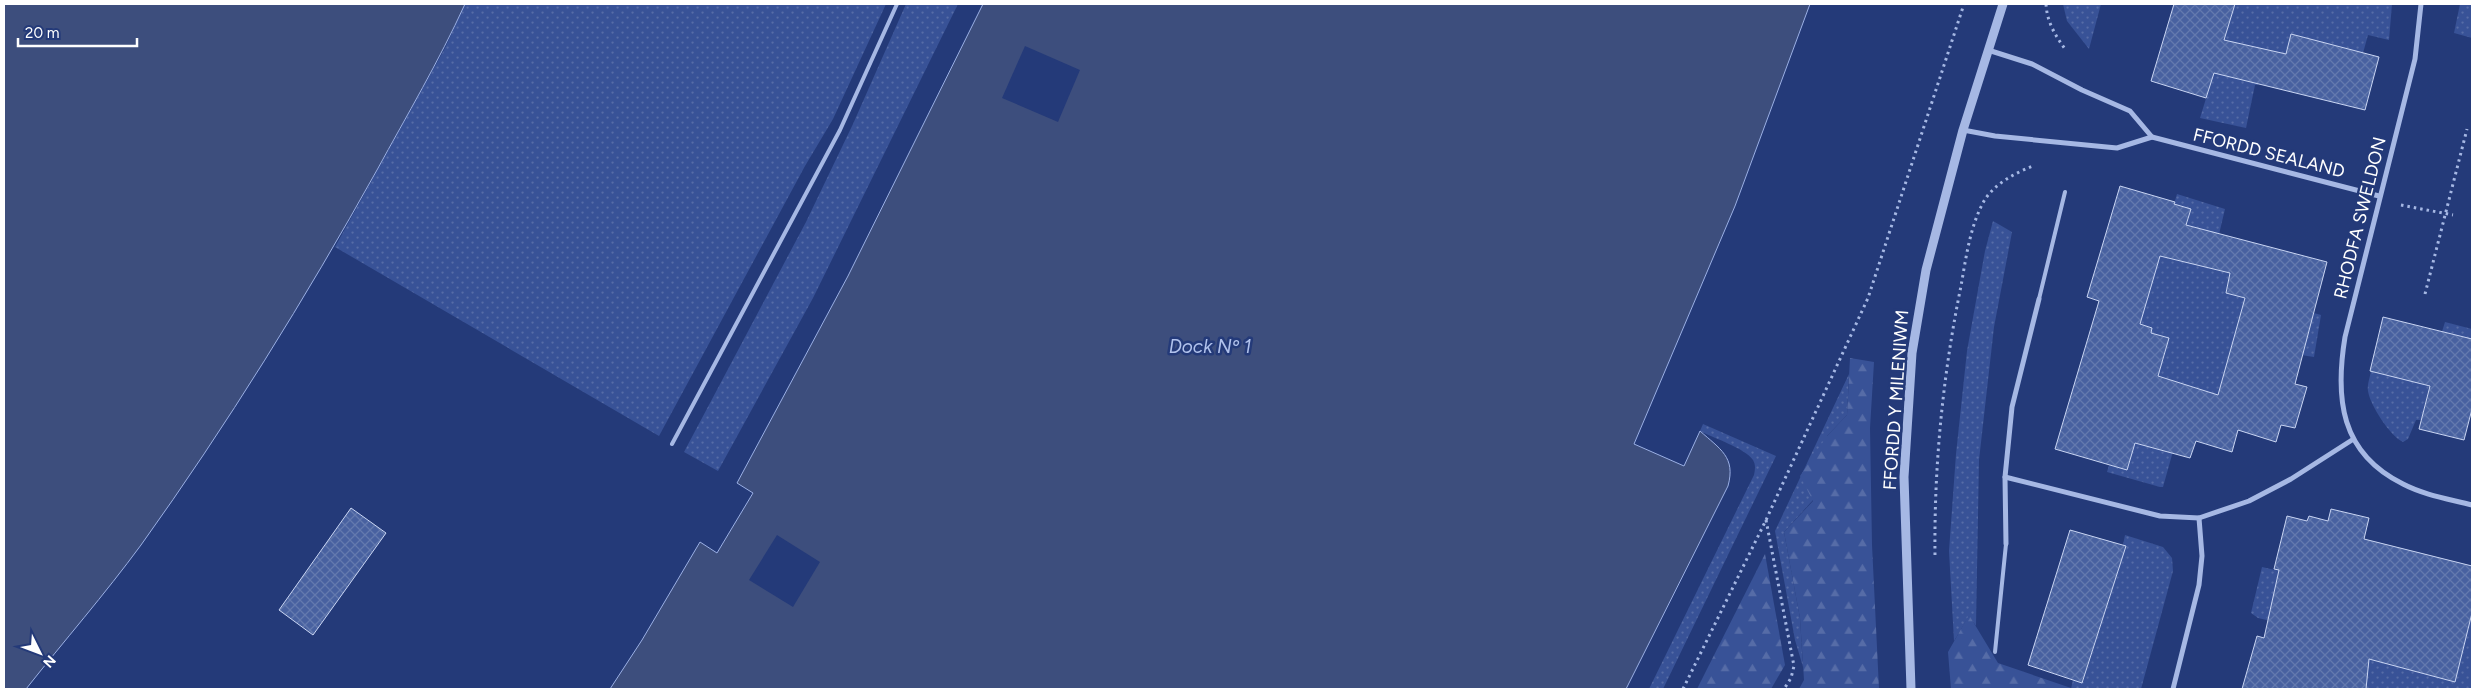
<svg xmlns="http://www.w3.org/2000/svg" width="2476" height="693" viewBox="0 0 2476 693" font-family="Figtree,sans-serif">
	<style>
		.grass { fill: url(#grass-dots) }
		.forest { fill: url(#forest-firs) }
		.water { fill: #3d4e7d; stroke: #9bb0e5 }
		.pier { fill: #243a79 }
		.building { fill: url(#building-cross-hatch); stroke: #c9d5f3; fill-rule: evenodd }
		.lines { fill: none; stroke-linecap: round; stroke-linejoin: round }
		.path { stroke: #a6b8e4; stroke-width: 3; stroke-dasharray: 2.5 4; stroke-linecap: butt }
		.service { stroke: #a6b8e4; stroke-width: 4 }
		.minor { stroke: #a6b8e4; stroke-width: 5 }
		.tertiary { stroke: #a6b8e4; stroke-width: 9 }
		.labels { text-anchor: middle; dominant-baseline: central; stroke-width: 5; stroke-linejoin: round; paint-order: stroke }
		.street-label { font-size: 18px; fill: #fff; stroke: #243a79 }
		.water-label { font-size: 19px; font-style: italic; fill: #b1c2ec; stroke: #243a79 }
	</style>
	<defs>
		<pattern id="grass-dots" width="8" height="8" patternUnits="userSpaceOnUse" patternTransform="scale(1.25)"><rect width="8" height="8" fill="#385297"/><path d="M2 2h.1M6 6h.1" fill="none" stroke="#566ca7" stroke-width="1.8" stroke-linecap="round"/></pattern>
		<pattern id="forest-firs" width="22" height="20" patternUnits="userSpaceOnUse" patternTransform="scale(1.25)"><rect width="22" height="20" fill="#385297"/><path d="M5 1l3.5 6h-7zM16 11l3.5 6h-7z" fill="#566ca7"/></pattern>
		<pattern id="building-cross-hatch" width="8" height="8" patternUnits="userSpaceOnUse" patternTransform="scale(1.25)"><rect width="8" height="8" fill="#4861a0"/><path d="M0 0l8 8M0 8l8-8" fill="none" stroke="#6379ae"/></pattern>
	</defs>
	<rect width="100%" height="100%" fill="#243a79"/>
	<g class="grass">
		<polygon points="465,4 886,4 833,119 805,166 659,436 335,247 445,48"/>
		<polygon points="906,4 958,4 813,298 718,471 684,452 806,222 853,124"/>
		<polygon points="2063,4 2101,4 2089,49 2067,21"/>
		<polygon points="2235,4 2392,4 2389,40 2368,35 2363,53 2333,45 2323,86 2291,35 2286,54 2270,51 2258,85 2255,85 2246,128 2200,118"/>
		<polygon points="2460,4 2472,4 2472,38 2454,33"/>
		<polygon points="2177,194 2225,209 2216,247 2230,273 2226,293 2260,301 2307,338 2314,313 2321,315 2314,357 2301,355 2232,428 2182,419 2163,487 2160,487 2107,472 2109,465 2127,470 2134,446 2145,355 2163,361 2169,338 2151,333 2152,328 2099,312 2167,228 2184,233 2191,210 2174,204"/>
		<polygon points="1993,221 2012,232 1994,327 1979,460 1976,626 1969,616 1954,641 1949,551 1956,454 1967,351 1985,251"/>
		<path d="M 2445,322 L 2472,329 L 2472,385 L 2451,380 L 2436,359 L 2421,420 L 2416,420 L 2408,439 L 2403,442 C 2390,436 2370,405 2368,391 C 2367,385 2370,377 2371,371 L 2440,338 Z"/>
		<polygon points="1849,374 1847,415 1827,436 1813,500 1784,532 1800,618 1803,667 1795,640 1775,531"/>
		<path d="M 1703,424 L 1776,456 L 1663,689 L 1649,689 L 1754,475 C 1755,470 1756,465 1753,460 C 1745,448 1713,438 1700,431 Z"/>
		<polygon points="2125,535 2163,547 2172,558 2173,571 2141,689 2071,689 2073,680 2083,682 2126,546 2123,545"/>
		<polygon points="2275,564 2445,626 2468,631 2472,613 2472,689 2303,689 2313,631 2258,618 2251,613 2262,567 2275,570"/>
	</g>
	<g class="forest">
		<polygon points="1850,358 1874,362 1870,428 1872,545 1879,689 1799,689 1804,680 1800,618 1784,532 1813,501 1800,476 1827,436 1847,415"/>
		<polygon points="1765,554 1785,665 1771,689 1697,689"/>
		<polygon points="1969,615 1998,663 2074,689 1951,689 1948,652"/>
	</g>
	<g class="water">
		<path d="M 4,4 L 465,4 C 439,61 407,115 377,170 C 305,299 227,425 141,545 C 105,594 64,641 26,689 L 4,689 Z"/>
		<path d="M 983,4 L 1810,4 L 1735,206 L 1634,444 L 1684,466 L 1700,431 C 1720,449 1736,457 1728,486 L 1626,689 L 610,689 L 642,640 L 700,542 L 717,553 L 753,493 L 737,483 L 848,276 Z"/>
	</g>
	<g class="pier">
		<polygon points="1025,46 1080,70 1058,122 1002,98"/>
		<polygon points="777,535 820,562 793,607 749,580"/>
	</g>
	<g class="building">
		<polygon points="2174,4 2235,4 2224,40 2286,54 2291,34 2379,57 2365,110 2214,73 2206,98 2151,81"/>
		<path d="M 2120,186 L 2175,202 L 2174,204 L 2191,209 L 2186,225 L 2327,262 L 2295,384 L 2307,387 L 2295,428 L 2281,425 L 2276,442 L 2238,430 L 2232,452 L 2196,441 L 2190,458 L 2135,443 L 2127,470 L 2055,449 L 2099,301 L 2087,297 ZM 2160,256 L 2230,273 L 2226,293 L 2245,298 L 2218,395 L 2158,376 L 2169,338 L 2151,333 L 2152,328 L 2140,324 Z"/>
		<polygon points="2383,317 2472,339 2472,409 2464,440 2419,429 2430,386 2370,371"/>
		<polygon points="351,508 386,533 313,635 279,610"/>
		<polygon points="2331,509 2369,518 2364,539 2472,566 2472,613 2455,682 2369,659 2366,689 2242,689 2257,636 2264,638 2279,570 2274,569 2287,516 2307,521 2309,516 2328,521"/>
		<polygon points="2070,530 2126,546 2082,683 2028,665"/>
	</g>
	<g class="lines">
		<g class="path">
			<path d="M 2046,4 C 2047,22 2055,35 2065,49"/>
			<polyline points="2401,205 2453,215"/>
			<polyline points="2425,294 2467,129"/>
			<polyline points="1766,520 1794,666 1791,678 1784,689"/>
			<path d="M 1935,555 C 1934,465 1943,374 1961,286 C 1966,258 1970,226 1984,201 C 1994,184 2015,173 2033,166"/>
			<polyline points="1683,689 1766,520 1868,298 1964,4"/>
		</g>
		<g class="service">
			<polyline points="2039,299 2065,192"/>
			<polyline points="672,444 840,130 897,4"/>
			<polyline points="1995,652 2006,544"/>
		</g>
		<g class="minor">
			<path d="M 2421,4 L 2415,59 L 2345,337 C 2335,398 2340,453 2403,484 C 2424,495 2449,499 2472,505"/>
			<polyline points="1988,50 2032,64 2082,90 2130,111 2152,137"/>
			<polyline points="1963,130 1995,136 2117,148 2152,137 2379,196"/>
			<polyline points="2005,477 2160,516 2199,518 2249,501 2291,479 2352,440"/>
			<polyline points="2006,544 2005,477 2012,407 2039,299"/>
			<polyline points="2173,689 2199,585 2202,556 2199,518"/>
		</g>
		<polyline class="tertiary" points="1911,689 1904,477 1912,353 1926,270 1963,130 2003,4"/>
	</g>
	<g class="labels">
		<g class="street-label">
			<text transform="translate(2269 153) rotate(14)">FFORDD SEALAND</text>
			<text transform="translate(2360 218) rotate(-76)">RHODFA SWELDON</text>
			<text transform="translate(1896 400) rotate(-86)">FFORDD Y MILENIWM</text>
		</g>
		<g class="water-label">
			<text x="1210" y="346">Dock Nº 1</text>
		</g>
	</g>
	<rect width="2476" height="693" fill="none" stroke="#ffffff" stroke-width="10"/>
	<g transform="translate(40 653) rotate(132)" stroke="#243a79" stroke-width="4" paint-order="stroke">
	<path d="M0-4L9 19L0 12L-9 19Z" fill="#ffffff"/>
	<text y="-8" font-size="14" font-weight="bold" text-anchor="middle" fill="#ffffff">N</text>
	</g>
	<path d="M18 38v8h119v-8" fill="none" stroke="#ffffff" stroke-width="2.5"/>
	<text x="25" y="38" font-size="15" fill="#ffffff" stroke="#243a79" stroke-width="4" paint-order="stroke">20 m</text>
</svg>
